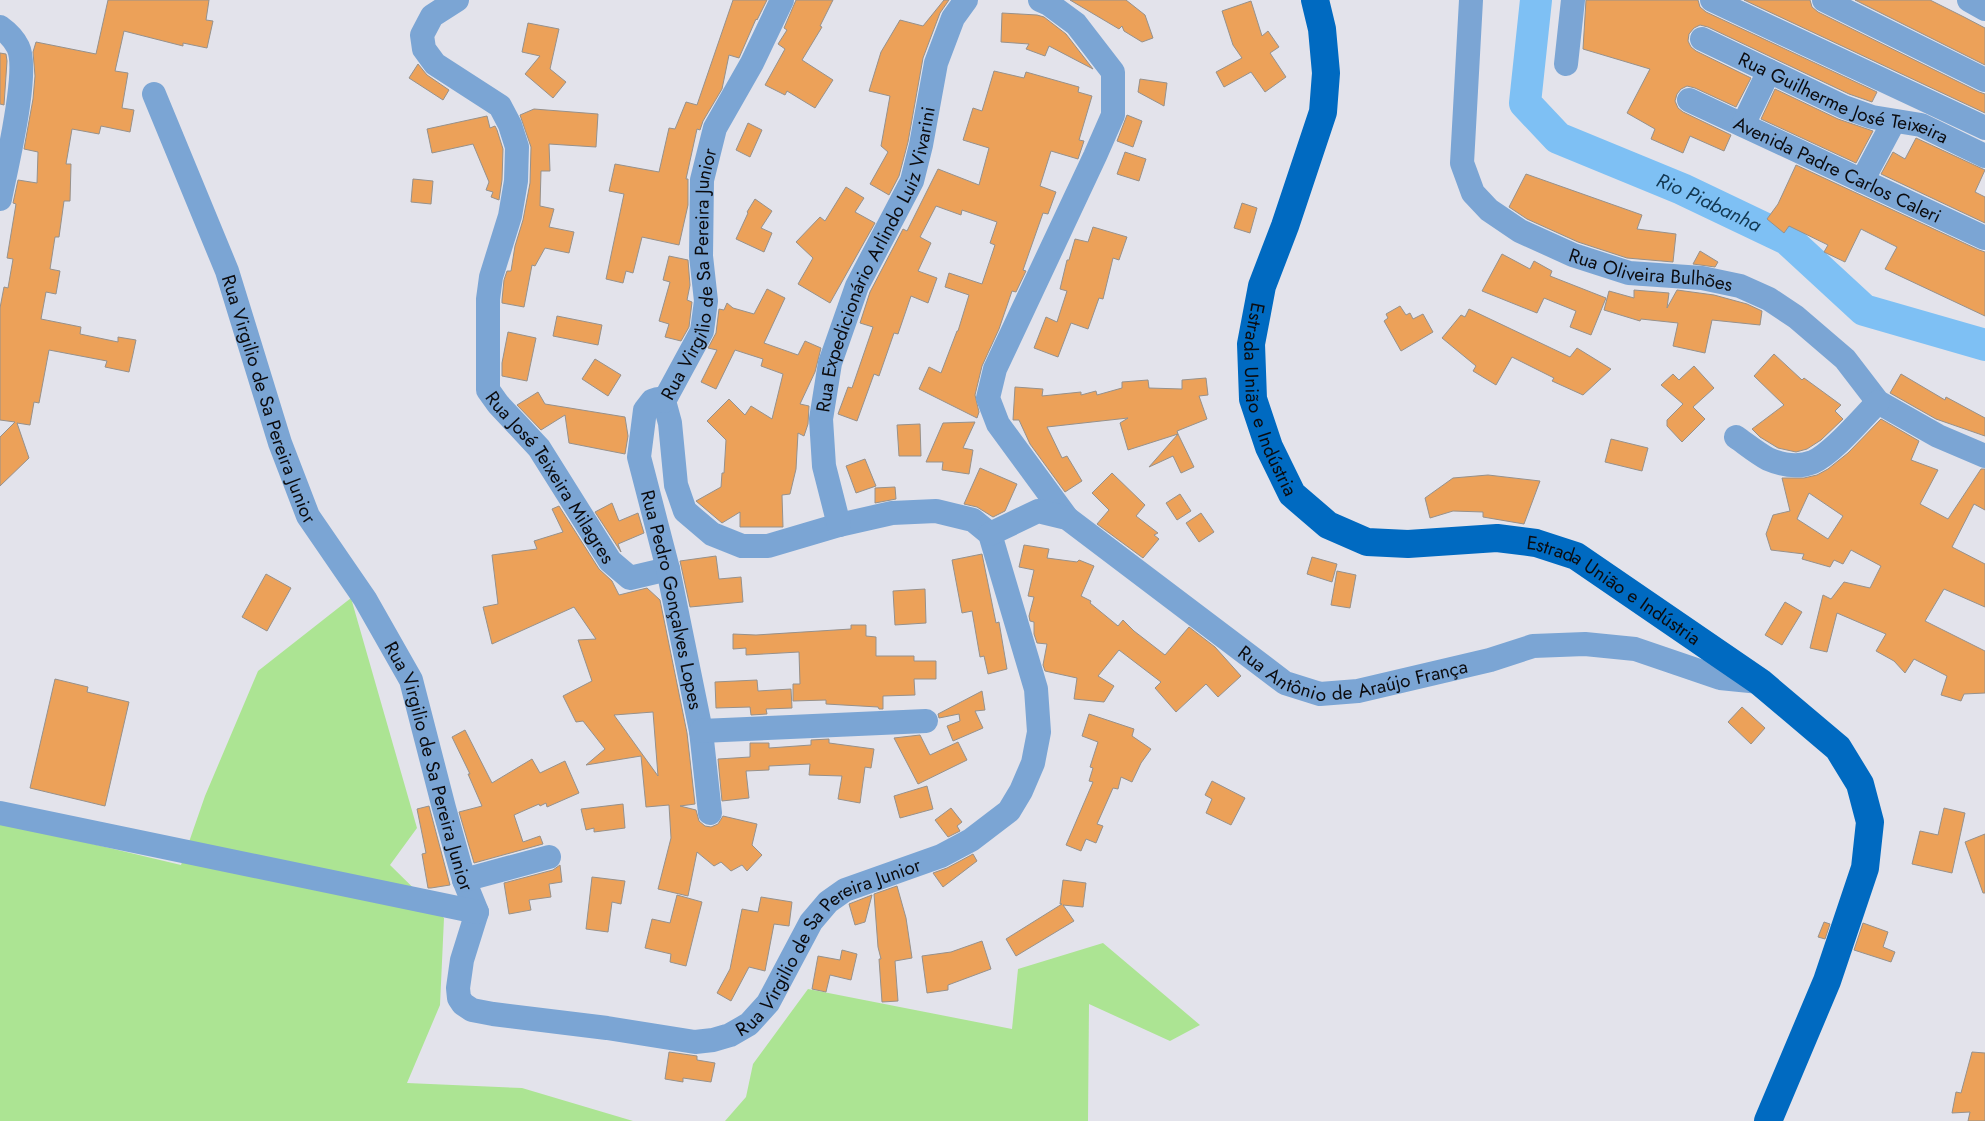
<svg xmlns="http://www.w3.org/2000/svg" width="1985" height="1121" viewBox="0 0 1985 1121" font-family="Jost,sans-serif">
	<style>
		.green { fill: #ace493 }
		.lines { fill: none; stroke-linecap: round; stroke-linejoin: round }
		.river { stroke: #7ec0f4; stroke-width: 32 }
		.building { fill: #eca159; stroke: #97918b; fill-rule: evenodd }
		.minor { stroke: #7ba5d4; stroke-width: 24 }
		.major { stroke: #006ac1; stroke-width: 28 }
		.labels { text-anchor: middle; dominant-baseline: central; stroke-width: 4; stroke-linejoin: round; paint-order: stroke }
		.street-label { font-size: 19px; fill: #0b0b0e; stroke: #e3e3eb }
		.water-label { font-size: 20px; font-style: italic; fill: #133852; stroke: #e3e3eb }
	</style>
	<rect width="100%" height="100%" fill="#e3e3eb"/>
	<g class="green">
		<polygon points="351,598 417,828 390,865 444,918 440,1005 407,1083 522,1088 633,1121 0,1121 0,822 181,865 205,796 258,671"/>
		<polygon points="1103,943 1200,1025 1170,1041 1089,1004 1088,1121 725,1121 746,1097 753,1064 808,989 1012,1029 1018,969"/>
	</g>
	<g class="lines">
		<path class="river" id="s1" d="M 1536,0 L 1525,103 L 1558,138 L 1682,189 L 1787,239 L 1864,310 L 1985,345"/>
	</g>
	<g class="building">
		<polygon points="108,0 209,0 206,20 213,21 207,48 183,43 183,46 124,31 115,71 128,73 122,108 134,110 130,132 101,126 99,134 72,129 66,164 71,164 70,201 64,201 59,237 55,237 50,269 60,271 56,294 46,292 41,319 81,327 80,334 118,342 118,337 136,340 133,354 129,372 105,367 107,361 49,350 39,403 34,402 30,425 17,423 29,458 0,486 0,437 15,422 0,420 0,308 4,287 8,288 13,259 7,258 16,204 13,203 18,180 37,183 38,152 24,149 33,99 35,76 33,52 36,42 96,54"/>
		<polygon points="733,0 767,0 757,20 756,19 739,58 729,55 722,89 703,121 700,130 697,129 686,179 688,179 688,205 679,245 642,237 633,273 626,271 623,283 606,279 624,194 609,191 615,164 659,172 669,128 675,129 686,102 697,105"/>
		<polygon points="796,0 833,0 820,26 822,27 802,60 833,80 815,108 787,91 785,95 765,85 785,49 778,44 787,30 784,28"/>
		<polygon points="944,0 949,0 940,13 923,58 908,142 899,176 889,195 870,184 888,152 881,146 890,96 869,91 881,52 900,20 923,26"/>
		<polygon points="1070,0 1126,0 1145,15 1153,38 1142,42 1124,31 1122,26 1119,29"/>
		<polygon points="1586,0 1698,0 1700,7 1706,12 1877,92 1872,102 1849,94 1708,27 1700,25 1694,28 1689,34 1688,41 1691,47 1696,51 1751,78 1736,107 1695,88 1687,86 1681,89 1677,94 1675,101 1678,108 1683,112 1731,135 1724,151 1690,136 1683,153 1651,139 1655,129 1627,113 1650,69 1583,49"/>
		<polygon points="1744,0 1810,0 1812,7 1818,12 1979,92 1985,94 1985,113"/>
		<polygon points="1855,0 1930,0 1964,17 1985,28 1985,65"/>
		<polygon points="1251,1 1262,36 1268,31 1279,47 1270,53 1286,77 1265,92 1251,72 1224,87 1216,72 1242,58 1233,45 1222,11"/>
		<polygon points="1002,13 1037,15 1044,17 1066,34 1093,69 1049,46 1045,56 1026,49 1029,44 1001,42"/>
		<polygon points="528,23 559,29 550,69 566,82 553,98 525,74 540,56 522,52"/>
		<polygon points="0,53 6,54 7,61 4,105 0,104"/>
		<polygon points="418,64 427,75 449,90 443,100 409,78"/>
		<polygon points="994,71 1024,78 1026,72 1079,87 1078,92 1092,96 1079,140 1084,141 1078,159 1051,151 1040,186 1056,192 1048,214 1043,213 1023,270 1026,271 1016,292 1012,291 999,329 982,366 975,395 979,412 977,418 919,389 929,367 941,373 957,331 958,331 969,295 945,287 949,273 982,284 995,245 990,243 997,222 962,210 961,215 936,206 920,237 931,243 918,271 937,278 928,303 911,296 898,334 894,333 879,376 874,374 857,421 838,414 848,387 852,388 873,327 860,323 870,292 903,229 907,231 938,169 979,185 989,148 963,140 973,108 982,111"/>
		<polygon points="1140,79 1167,83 1164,106 1138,92"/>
		<polygon points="1775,89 1838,119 1873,131 1856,163 1761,119"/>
		<polygon points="534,109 598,114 596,147 549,144 550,171 541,171 540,206 554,209 549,227 574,232 569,253 545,248 535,266 532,265 524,307 502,303 502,300 504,280 507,271 511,271 515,246 523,220 530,183 531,147 520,115"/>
		<polygon points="1127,115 1142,121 1133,147 1117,141"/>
		<polygon points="487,116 490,128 495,126 497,130 503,149 502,180 499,200 491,197 493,192 486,190 489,182 473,144 432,153 427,129"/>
		<polygon points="748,123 762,130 750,157 736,150"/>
		<polygon points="1916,138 1985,170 1975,192 1985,197 1985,223 1881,174 1893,152 1905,159"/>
		<polygon points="1125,152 1146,159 1139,181 1117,174"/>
		<polygon points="1796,165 1979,250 1985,252 1985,316 1885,269 1897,247 1861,229 1845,262 1824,252 1828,245 1789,226 1784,233 1767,219 1778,204"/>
		<polygon points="1526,174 1642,215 1637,229 1676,234 1673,262 1627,258 1578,242 1527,219 1509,207"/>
		<polygon points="413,179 433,181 431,204 411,202"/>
		<polygon points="846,187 864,198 855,212 875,223 830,303 798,284 813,258 796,242 820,217 825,221"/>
		<polygon points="755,199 772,211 761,228 772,233 764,252 736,239 748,213 747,212"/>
		<polygon points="1242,203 1257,208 1250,233 1234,228"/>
		<polygon points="1093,227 1127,237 1119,260 1113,258 1103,299 1099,298 1088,329 1071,323 1058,357 1034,348 1046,317 1057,322 1067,291 1060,289 1067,260 1069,260 1075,239 1088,242"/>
		<polygon points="1700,251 1718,262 1715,267 1693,264"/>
		<polygon points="1502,254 1530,269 1534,261 1552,271 1550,276 1606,298 1591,335 1570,327 1576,311 1544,298 1537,313 1482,291"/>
		<polygon points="669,256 688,260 690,285 687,300 692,302 689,327 681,341 665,337 669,324 659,321 670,282 663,280"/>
		<polygon points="767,289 785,298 764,343 798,355 805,341 821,348 815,372 800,404 809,406 808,424 804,436 798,433 796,469 790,494 782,495 783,527 740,527 740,512 722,523 696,501 721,487 722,473 724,473 726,440 707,421 729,399 745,415 751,406 772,419 783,374 761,366 763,359 735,350 716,389 701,382 717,350 708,348 716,333 719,309 724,310 727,303 733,308 754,314"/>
		<polygon points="1634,290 1669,293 1667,308 1677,290 1714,295 1747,304 1762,311 1760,325 1712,320 1705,353 1673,346 1678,323 1641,319 1640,321 1604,310 1609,291 1634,298"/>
		<polygon points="1400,306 1406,315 1410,313 1413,319 1423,314 1433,332 1401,351 1384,321 1388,318 1386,314"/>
		<polygon points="1469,309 1570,357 1577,348 1611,369 1583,395 1552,381 1554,378 1512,357 1496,385 1473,371 1476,366 1442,338 1461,315 1465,317"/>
		<polygon points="557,316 602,325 598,345 553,336"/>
		<polygon points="508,332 536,338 527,381 502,376 502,363"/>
		<polygon points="1774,354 1802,380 1804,378 1841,405 1835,411 1843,419 1821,440 1807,449 1796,452 1778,448 1760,437 1752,429 1784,405 1754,376"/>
		<polygon points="595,359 621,375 608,396 582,379"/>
		<polygon points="1694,366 1714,388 1693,407 1705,419 1682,442 1667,426 1667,420 1683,404 1661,385 1673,374 1679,380"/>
		<polygon points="1901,374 1945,400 1946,397 1985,418 1985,436 1936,419 1890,393"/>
		<polygon points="1206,378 1208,395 1199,396 1207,419 1177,431 1178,434 1128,450 1120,423 1128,418 1047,427 1062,458 1067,456 1082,481 1065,492 1030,444 1019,420 1013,420 1015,387 1043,389 1042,396 1081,392 1081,395 1096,391 1097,395 1122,388 1122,382 1148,380 1149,388 1182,389 1182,380"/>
		<polygon points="538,392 545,404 625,417 628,436 625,454 569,443 565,415 541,430 517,405"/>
		<path d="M 1881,419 L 1919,441 L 1911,460 L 1938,470 L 1920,504 L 1948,519 L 1981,469 L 1985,469 L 1985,510 L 1974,504 L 1952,547 L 1985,564 L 1985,607 L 1944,589 L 1925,621 L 1985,651 L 1985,693 L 1964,694 L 1961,701 L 1941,695 L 1947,676 L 1914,659 L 1905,673 L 1894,661 L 1876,651 L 1886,634 L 1837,613 L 1827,652 L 1810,648 L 1823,595 L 1831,599 L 1844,582 L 1870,588 L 1881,566 L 1851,550 L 1843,564 L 1834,560 L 1830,567 L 1802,559 L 1804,554 L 1771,550 L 1766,534 L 1773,515 L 1790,511 L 1782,478 L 1804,478 L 1817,475 L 1828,469 L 1848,453 ZM 1809,493 L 1843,516 L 1828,539 L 1797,519 Z"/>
		<polygon points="975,422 963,448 973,450 969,474 942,470 943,462 926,462 943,423"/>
		<polygon points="920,424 921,456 899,456 897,425"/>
		<polygon points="1178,434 1194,467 1181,473 1173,456 1149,467"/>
		<polygon points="1611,439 1648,448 1642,471 1605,462"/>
		<polygon points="865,459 876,486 856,493 846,466"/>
		<polygon points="980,468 1017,484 1005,511 993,517 977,507 964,504"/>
		<polygon points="1112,473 1145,505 1136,516 1158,533 1154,535 1159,539 1143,558 1097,524 1109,510 1092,493"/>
		<polygon points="1488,475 1540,481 1524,524 1483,517 1483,512 1453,511 1430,518 1425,498 1453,478"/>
		<polygon points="895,487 896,499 875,503 875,488"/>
		<polygon points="1180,494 1191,511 1177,520 1166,503"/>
		<polygon points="612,503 619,521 638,513 644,533 618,544 621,552 595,512"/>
		<path d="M 559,506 L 599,569 L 612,581 L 619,595 L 647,588 L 660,600 L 687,733 L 695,804 L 680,806 L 696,810 L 699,821 L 705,826 L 711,827 L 718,824 L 723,816 L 757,824 L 752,845 L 762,855 L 747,871 L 742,865 L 731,871 L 721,862 L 714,866 L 697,852 L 688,896 L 658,889 L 671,838 L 669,805 L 646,807 L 641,756 L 586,765 L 605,749 L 583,721 L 576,722 L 563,696 L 592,681 L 578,640 L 596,639 L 574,607 L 492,644 L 483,607 L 498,604 L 492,555 L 537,549 L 534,541 L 563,532 L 552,509 ZM 653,712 L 658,776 L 614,715 Z"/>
		<polygon points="1201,513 1214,532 1199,542 1186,523"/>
		<polygon points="1024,545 1049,549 1047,558 1077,562 1079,560 1094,566 1081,596 1091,601 1090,603 1118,626 1123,620 1134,631 1165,655 1189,627 1215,647 1241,676 1218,697 1206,684 1176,712 1155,688 1161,682 1119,650 1098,676 1114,686 1104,702 1074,699 1077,678 1045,671 1043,665 1047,644 1037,643 1034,634 1034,622 1030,621 1029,616 1034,597 1028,596 1034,570 1019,567"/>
		<polygon points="982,554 996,623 999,622 1007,669 988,674 984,656 980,657 972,611 962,613 952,560"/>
		<polygon points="716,556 719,579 741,577 743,602 690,607 680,561"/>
		<polygon points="1312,557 1337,564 1332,582 1307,574"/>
		<polygon points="1337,571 1356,575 1350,608 1331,605"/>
		<polygon points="266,574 291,588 267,631 242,617"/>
		<polygon points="925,589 926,623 895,625 893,591"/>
		<polygon points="1785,602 1802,612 1782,645 1765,635"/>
		<polygon points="851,625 866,625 866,636 876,637 876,656 914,656 914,661 936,661 936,679 914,679 915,695 883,696 883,709 879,709 878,707 826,704 826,700 793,701 793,684 800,684 799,652 746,655 746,648 733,649 733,634 756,635 851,629"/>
		<polygon points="55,679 88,687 87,692 129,702 105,806 30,788"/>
		<polygon points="757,680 758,691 791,689 792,708 766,709 767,714 751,715 750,707 716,708 715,682"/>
		<polygon points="982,691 985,710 975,711 983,728 953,741 947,726 960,721 959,714 939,718 938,714"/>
		<polygon points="1742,707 1765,728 1751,744 1728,722"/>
		<polygon points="1089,714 1134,729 1132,736 1151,749 1141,763 1132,782 1121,777 1118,789 1113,788 1097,824 1103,826 1096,843 1086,839 1081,851 1066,845 1093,782 1089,781 1093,768 1090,767 1098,742 1082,736"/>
		<polygon points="465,730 492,783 532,759 540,773 565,761 579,793 547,807 546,803 540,806 539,804 514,815 523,842 540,836 543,844 474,863 459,812 482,806 468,774 470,774 452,737"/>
		<polygon points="920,735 930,755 958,742 967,760 918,784 894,738"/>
		<polygon points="829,739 829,743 874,749 871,768 865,767 860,803 838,799 842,776 809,775 810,764 769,766 769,770 746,771 749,798 722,801 718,759 750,757 750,743 769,743 769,748 811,745 811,740"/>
		<polygon points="1212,781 1245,798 1231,825 1206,813 1212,799 1205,795"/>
		<polygon points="927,786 933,809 900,818 894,796"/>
		<polygon points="623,804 625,828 594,832 594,828 586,830 581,809"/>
		<polygon points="429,806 450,885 431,888 428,888 422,854 426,853 417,809"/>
		<polygon points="951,808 962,822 957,826 960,831 948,837 935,820"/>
		<polygon points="1944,808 1965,813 1952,873 1912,864 1920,831 1938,835"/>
		<polygon points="1985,834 1985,893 1983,893 1965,842"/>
		<polygon points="973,854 977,861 943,887 933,873 947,868"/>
		<polygon points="560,865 562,882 549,884 551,897 529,900 531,910 509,914 504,883 553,870"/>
		<polygon points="592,877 625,881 621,904 612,902 608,932 586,929"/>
		<polygon points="1063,880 1086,883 1083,907 1063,905 1074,921 1016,956 1006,939 1062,904 1060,904"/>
		<polygon points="897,886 906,918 912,958 895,961 898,1001 882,1002 879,959 881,959 878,947 874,894"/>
		<polygon points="677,895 702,902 686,966 670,962 671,954 645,948 652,919 670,923"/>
		<polygon points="872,895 865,922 855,925 849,904"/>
		<polygon points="761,897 792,902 789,926 774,924 765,971 749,967 731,1001 717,993 730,969 742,909 758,912"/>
		<polygon points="1824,922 1830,924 1825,939 1818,937"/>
		<polygon points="1863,923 1888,932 1883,947 1895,952 1891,962 1854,950"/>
		<polygon points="982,941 991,969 948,985 948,990 927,993 922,956 951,952"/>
		<polygon points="842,950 857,954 851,980 830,975 826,992 812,989 818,956 840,960"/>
		<polygon points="669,1052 697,1056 697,1060 715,1063 711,1082 683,1078 683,1082 665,1079"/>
		<polygon points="1972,1052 1985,1053 1985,1121 1968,1121 1970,1112 1952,1113 1956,1092 1961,1093"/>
	</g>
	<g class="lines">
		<g class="minor">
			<path id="s2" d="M 457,0 L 432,16 L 422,35 L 424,49 L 435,64 L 500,106 L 510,125 L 517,147 L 516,181 L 510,216 L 491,277 L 488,299 L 488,390 L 498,404 L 539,448 L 610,561 L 630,578 L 668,569"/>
			<polyline points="1040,0 1049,4 1076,24 1113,72 1113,115 1095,156 995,369 988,398 998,424 1067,518"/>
			<path id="s3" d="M 1471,0 L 1462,163 L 1473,193 L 1489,210 L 1520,231 L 1573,255 L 1629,273 L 1702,278 L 1740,286 L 1769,299 L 1796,317 L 1845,359 L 1878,402 L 1938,436 L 1985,456"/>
			<polyline points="1712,0 1985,128"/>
			<polyline points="1824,0 1985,80"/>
			<polyline points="1969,0 1985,9"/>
			<path d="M 0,27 C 7,32 14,39 18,47 C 30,71 6,168 0,199"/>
			<path id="s4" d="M 1702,39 L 1844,107 L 1872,117 L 1921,125 L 1985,156"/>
			<polyline points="1566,64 1573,0"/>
			<path id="s5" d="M 154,94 L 227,271 L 280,443 L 308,516 L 365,599 L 411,680 L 444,808 L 464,880 L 477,912 L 462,960 L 458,988 L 459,998 L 463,1004 L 472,1010 L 493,1014 L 607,1028 L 695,1042 L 713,1040 L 730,1035 L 749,1024 L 768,1003 L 811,922 L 828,902 L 845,890 L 941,856 L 971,840 L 1009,811 L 1021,791 L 1033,763 L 1039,732 L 1036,689 L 990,534 L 973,520 L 936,511 L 892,513 L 839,525 L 768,546 L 742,546 L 712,534 L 685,511 L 676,485 L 670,423 L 664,401 L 702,331 L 706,301 L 701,256 L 702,180 L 715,128 L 752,63 L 782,0"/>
			<path id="s6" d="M 1689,100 L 1985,238"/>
			<polyline points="1743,125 1769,71"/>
			<polyline points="1862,181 1894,121"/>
			<path id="s7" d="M 664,401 L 658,399 L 652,401 L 645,410 L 639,457 L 668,569 L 701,731 L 710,813"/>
			<path d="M 1736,437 C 1746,444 1757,453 1768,459 C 1782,465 1798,468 1813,462 C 1833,453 1862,418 1878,402"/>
			<path id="s8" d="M 839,525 L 824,466 L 821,419 L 830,363 L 857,286 L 912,181 L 921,145 L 936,63 L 953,18 L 966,0"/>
			<path id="s9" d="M 990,534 L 1038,511 L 1067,518 L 1285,683 L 1320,694 L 1358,691 L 1490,660 L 1533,646 L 1585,644 L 1635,649 L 1720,678 L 1760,682"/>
			<polyline points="701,731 926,721"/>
			<polyline points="0,813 477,912"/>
			<polyline points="464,880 549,857"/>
		</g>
		<path class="major" id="s10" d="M 1315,0 L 1322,29 L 1326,73 L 1323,112 L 1285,226 L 1262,286 L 1251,344 L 1253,399 L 1269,447 L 1292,494 L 1328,525 L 1367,542 L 1408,544 L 1497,538 L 1536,543 L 1576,556 L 1760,682 L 1838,748 L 1860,784 L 1870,822 L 1865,868 L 1827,981 L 1768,1121"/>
	</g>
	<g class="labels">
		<g class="street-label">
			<text stroke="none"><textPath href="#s4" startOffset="154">Rua Guilherme José Teixeira</textPath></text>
			<text stroke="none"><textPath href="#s6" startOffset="164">Avenida Padre Carlos Caleri</textPath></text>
			<text stroke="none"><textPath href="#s8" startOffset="278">Rua Expedicionário Arlindo Luiz Vivarini</textPath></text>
			<text stroke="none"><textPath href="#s3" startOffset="394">Rua Oliveira Bulhões</textPath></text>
			<text stroke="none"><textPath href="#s5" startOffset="2488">Rua Virgilio de Sa Pereira Junior</textPath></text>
			<text stroke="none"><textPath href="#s10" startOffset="415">Estrada União e Indústria</textPath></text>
			<text stroke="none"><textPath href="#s5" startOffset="326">Rua Virgilio de Sa Pereira Junior</textPath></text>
			<text stroke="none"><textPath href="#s2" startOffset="560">Rua José Teixeira Milagres</textPath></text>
			<text stroke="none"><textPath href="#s10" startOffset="865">Estrada União e Indústria</textPath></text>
			<text stroke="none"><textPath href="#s7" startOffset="218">Rua Pedro Gonçalves Lopes</textPath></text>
			<text stroke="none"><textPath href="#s9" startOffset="422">Rua Antônio de Araújo França</textPath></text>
			<text stroke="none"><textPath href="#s5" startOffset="731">Rua Virgilio de Sa Pereira Junior</textPath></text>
			<text stroke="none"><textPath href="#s5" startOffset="1391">Rua Virgilio de Sa Pereira Junior</textPath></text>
		</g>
		<g class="water-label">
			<text stroke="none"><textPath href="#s1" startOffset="316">Rio Piabanha</textPath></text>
		</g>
	</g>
</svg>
